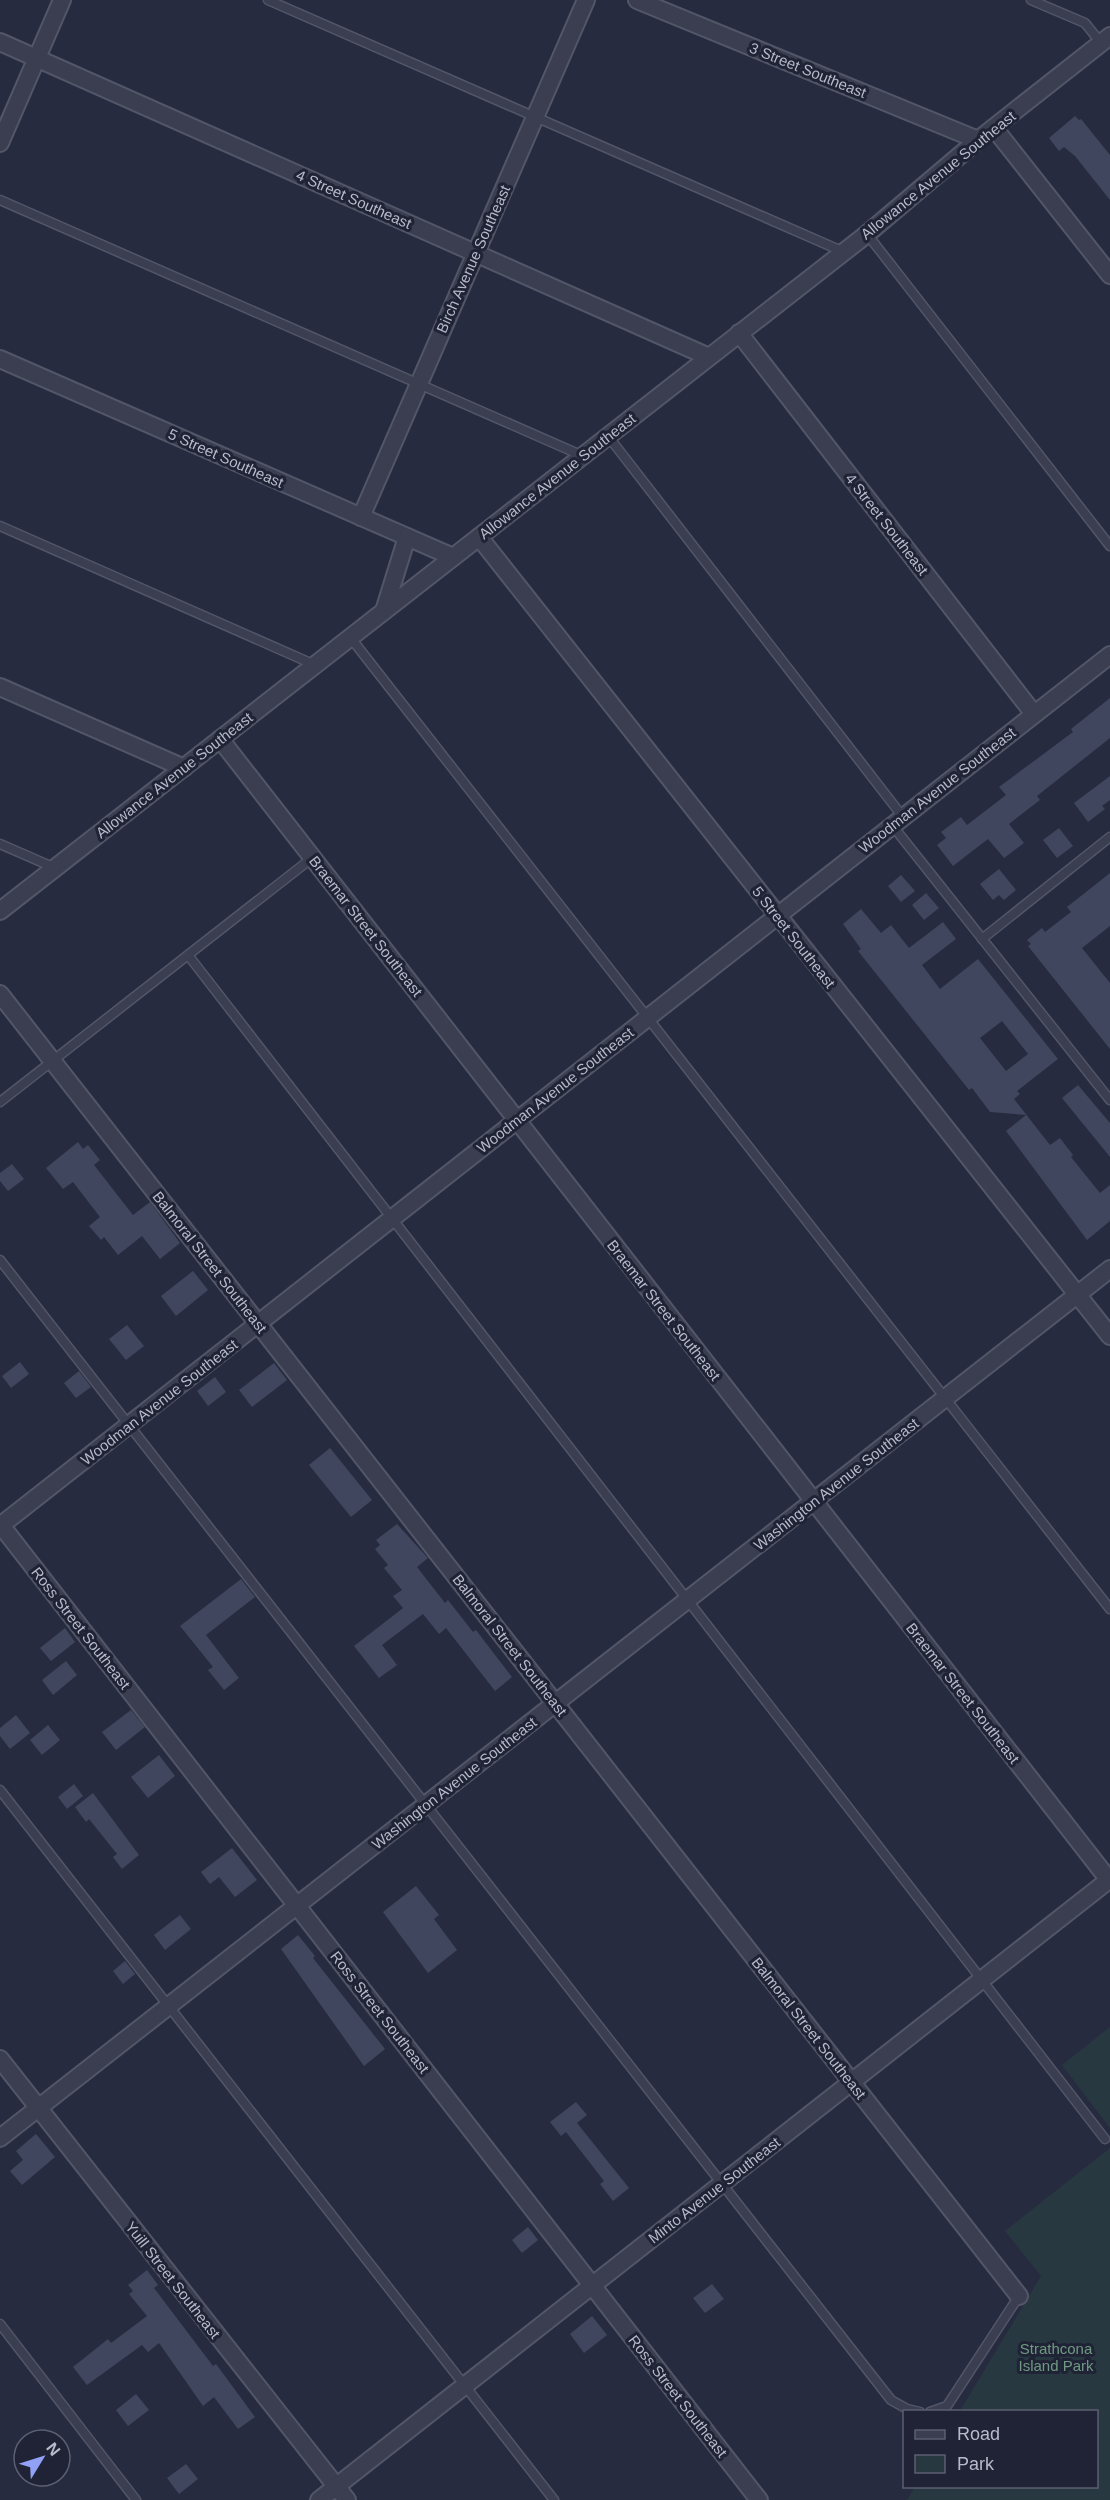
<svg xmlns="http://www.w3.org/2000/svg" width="1110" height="2500" viewBox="0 0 1110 2500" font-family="Arial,sans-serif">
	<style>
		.green { fill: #283841 }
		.building { fill: #40465e; fill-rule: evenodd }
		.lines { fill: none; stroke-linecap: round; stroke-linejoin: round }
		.service-casing { stroke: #525667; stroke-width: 11 }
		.minor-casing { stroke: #525667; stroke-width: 20 }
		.service { stroke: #3a3e50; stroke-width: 8 }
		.minor { stroke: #3a3e50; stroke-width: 16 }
		.labels { text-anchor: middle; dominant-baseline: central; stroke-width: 6; stroke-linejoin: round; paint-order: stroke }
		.street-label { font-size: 15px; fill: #b7baca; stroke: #1f2335 }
		.park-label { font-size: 15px; fill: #6f9a82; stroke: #1f2335 }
	</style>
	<rect width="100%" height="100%" fill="#262b40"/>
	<g class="green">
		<polygon points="1110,2027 1110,2128 1062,2065"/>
		<polygon points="1110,2148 1110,2500 907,2500 915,2487 1096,2486 1096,2412 960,2411 1041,2276 1005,2231"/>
	</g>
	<g class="building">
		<polygon points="1075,116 1079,120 1081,119 1110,155 1110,200 1075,156 1064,147 1059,151 1049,138"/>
		<polygon points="1110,698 1110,738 1037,796 1040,800 1009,824 1024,843 1004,858 988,839 953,866 937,845 946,838 941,832 961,817 967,825 1006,795 999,787 1073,732 1071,729"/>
		<polygon points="1110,776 1110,800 1102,806 1105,809 1088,822 1074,803"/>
		<polygon points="1059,828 1073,846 1057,858 1043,840"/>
		<polygon points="999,869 1016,890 1004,900 999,895 993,900 980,884"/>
		<polygon points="1110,873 1110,926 1082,948 1110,983 1110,1049 1028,946 1031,944 1027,940 1042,928 1045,932 1071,912 1067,907"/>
		<polygon points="901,875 915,891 901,902 888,886"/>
		<polygon points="926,893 939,908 924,920 912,905"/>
		<path d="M 861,909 L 881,933 L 891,925 L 909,948 L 943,922 L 956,939 L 922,965 L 940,989 L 978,959 L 1058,1059 L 1017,1091 L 1020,1094 L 1014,1099 L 1050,1145 L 1060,1138 L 1073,1155 L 1071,1157 L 1100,1193 L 1110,1185 L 1110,1221 L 1087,1240 L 1006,1131 L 1026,1115 L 990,1112 L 972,1088 L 969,1090 L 858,951 L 861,949 L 843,924 ZM 1002,1021 L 1028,1054 L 1006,1071 L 980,1038 Z"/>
		<polygon points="1078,1085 1110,1123 1110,1157 1062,1098"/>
		<polygon points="78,1142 83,1149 88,1145 100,1160 94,1165 133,1215 150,1202 180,1243 160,1259 142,1236 118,1255 104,1237 101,1240 89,1226 100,1217 73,1182 63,1189 46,1168"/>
		<polygon points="12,1164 24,1179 8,1191 0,1181 0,1173"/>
		<polygon points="193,1271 208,1290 176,1316 161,1296"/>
		<polygon points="127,1325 144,1346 126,1360 109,1339"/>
		<polygon points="20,1362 29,1374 11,1388 2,1376"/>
		<polygon points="274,1363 287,1380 252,1407 239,1390"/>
		<polygon points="79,1371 91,1387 76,1398 64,1383"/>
		<polygon points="215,1377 226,1392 208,1406 197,1391"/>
		<polygon points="330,1448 372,1500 351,1517 309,1465"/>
		<polygon points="397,1524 428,1558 417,1567 445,1603 448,1600 473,1632 476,1630 512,1677 495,1691 446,1628 439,1634 423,1614 382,1645 397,1665 379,1678 354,1646 403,1608 393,1596 402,1590 384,1568 388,1565 375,1549 380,1545 376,1540"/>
		<polygon points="241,1579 255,1597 206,1635 239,1678 224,1690 208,1670 213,1667 180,1626"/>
		<polygon points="65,1628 75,1642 51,1661 40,1648"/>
		<polygon points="66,1661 77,1675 53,1695 42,1680"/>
		<polygon points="131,1710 145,1727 116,1750 102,1732"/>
		<polygon points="16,1715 30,1733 10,1749 0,1736 0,1728"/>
		<polygon points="48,1725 60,1740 42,1755 30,1740"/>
		<polygon points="159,1755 175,1776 148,1798 131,1777"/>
		<polygon points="74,1784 83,1796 67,1809 58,1797"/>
		<polygon points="93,1793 139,1855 122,1869 113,1857 117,1854 89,1819 86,1822 75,1807"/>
		<polygon points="232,1848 257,1880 235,1897 219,1877 210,1884 201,1872"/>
		<polygon points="416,1886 439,1915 434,1919 457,1950 428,1973 383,1912"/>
		<polygon points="180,1915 191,1929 165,1950 154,1935"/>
		<polygon points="298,1935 315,1956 313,1958 385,2049 364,2066 281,1949"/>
		<polygon points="125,1961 135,1974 123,1984 113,1971"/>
		<polygon points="576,2102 587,2115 577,2123 629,2188 613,2201 600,2184 604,2181 566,2132 561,2136 550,2122"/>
		<polygon points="36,2134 55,2157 22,2185 10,2171 23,2160 16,2151"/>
		<polygon points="528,2227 538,2240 522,2253 512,2240"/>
		<polygon points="147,2270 158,2285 154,2288 213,2366 216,2364 255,2417 238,2429 214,2397 203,2406 159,2343 148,2352 142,2345 87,2385 73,2367 108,2339 111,2343 147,2316 129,2294 133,2291 128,2285"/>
		<polygon points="712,2284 724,2299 705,2313 693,2298"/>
		<polygon points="592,2316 607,2335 584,2353 570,2334"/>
		<polygon points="136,2394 149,2410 128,2426 116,2410"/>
		<polygon points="186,2464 198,2479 179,2494 167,2478"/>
	</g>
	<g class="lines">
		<defs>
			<g id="service">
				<polyline points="268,0 844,252"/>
				<polyline points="1031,0 1085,23 1101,43"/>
				<polyline points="0,200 583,456"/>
				<polyline points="867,234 1110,546"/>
				<polyline points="608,436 903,817"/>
				<polyline points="0,526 315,665"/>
				<polyline points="350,637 1110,1609"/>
				<polyline points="892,825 1110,1100"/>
				<polyline points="0,844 55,868"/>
				<polyline points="982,939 1110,837"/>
				<polyline points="188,955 1105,2139"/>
				<polyline points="0,1102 312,858"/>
				<polyline points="0,1260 891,2400 907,2409 920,2412"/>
				<polyline points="0,1790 554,2500"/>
				<polyline points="0,2324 136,2500"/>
				<polyline points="930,2412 947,2406 1019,2296"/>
			</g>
			<g id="minor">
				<polyline points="637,0 978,140"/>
				<polyline points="0,42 709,357"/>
				<polyline points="994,128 1110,275"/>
				<polyline points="0,143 62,0"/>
				<polyline points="739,333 1034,714"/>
				<polyline points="0,359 453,557"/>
				<polyline points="361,517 586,0"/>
				<polyline points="479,537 1110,1336"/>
				<polyline points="384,611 407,537"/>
				<polyline points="0,687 184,768"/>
				<polyline points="220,739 1109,1880"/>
				<polyline points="0,911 867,234 978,140 1110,36"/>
				<polyline points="0,994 1019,2296"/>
				<polyline points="0,1524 759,2500"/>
				<polyline points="0,1526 1110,655"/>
				<polyline points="0,2059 347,2500"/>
				<polyline points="0,2138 1110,1269"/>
				<polyline points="319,2500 1110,1879"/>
			</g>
		</defs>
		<use href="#service" class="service-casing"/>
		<use href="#minor" class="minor-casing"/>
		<use href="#service" class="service"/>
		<use href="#minor" class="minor"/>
	</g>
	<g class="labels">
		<g class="street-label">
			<text transform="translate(808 70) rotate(22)">3 Street Southeast</text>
			<text transform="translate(938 175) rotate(-39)">Allowance Avenue Southeast</text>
			<text transform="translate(354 199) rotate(24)">4 Street Southeast</text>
			<text transform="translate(473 259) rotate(-66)">Birch Avenue Southeast</text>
			<text transform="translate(226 458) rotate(24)">5 Street Southeast</text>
			<text transform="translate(557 476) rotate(-38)">Allowance Avenue Southeast</text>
			<text transform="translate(887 524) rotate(52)">4 Street Southeast</text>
			<text transform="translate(174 775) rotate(-38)">Allowance Avenue Southeast</text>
			<text transform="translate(937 790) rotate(-38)">Woodman Avenue Southeast</text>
			<text transform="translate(366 926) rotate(52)">Braemar Street Southeast</text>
			<text transform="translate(794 937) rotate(52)">5 Street Southeast</text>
			<text transform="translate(555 1090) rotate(-38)">Woodman Avenue Southeast</text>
			<text transform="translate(210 1262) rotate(52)">Balmoral Street Southeast</text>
			<text transform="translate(664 1310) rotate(52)">Braemar Street Southeast</text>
			<text transform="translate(159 1402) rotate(-38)">Woodman Avenue Southeast</text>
			<text transform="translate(836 1484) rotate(-38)">Washington Avenue Southeast</text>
			<text transform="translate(81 1628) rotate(52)">Ross Street Southeast</text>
			<text transform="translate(510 1645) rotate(52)">Balmoral Street Southeast</text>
			<text transform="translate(963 1693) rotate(52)">Braemar Street Southeast</text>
			<text transform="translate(454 1783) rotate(-38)">Washington Avenue Southeast</text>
			<text transform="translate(380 2012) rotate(52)">Ross Street Southeast</text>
			<text transform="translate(809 2028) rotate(52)">Balmoral Street Southeast</text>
			<text transform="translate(714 2190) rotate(-38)">Minto Avenue Southeast</text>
			<text transform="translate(173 2280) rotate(52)">Yuill Street Southeast</text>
			<text transform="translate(678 2396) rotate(52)">Ross Street Southeast</text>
		</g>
		<g class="park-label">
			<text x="1056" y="2348">Strathcona<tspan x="1056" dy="17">Island Park</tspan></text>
		</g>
	</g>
	<rect x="903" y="2410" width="195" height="78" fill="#1f2335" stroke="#5c5f71" stroke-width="1.5"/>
	<rect x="915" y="2430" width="30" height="9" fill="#3a3e50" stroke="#5c5f71" stroke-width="1.5"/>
	<text x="957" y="2440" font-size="18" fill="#b7baca">Road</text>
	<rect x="915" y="2455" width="30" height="18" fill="#283841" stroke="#5c5f71" stroke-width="1.5"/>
	<text x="957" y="2470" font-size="18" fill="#b7baca">Park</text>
	<g transform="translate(42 2458) rotate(52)"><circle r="28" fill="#1f2335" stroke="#5c5f71" stroke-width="1.5"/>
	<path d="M0-4.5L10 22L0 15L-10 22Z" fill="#91a1f5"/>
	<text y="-9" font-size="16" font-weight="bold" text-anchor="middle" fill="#b7baca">N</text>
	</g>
</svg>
